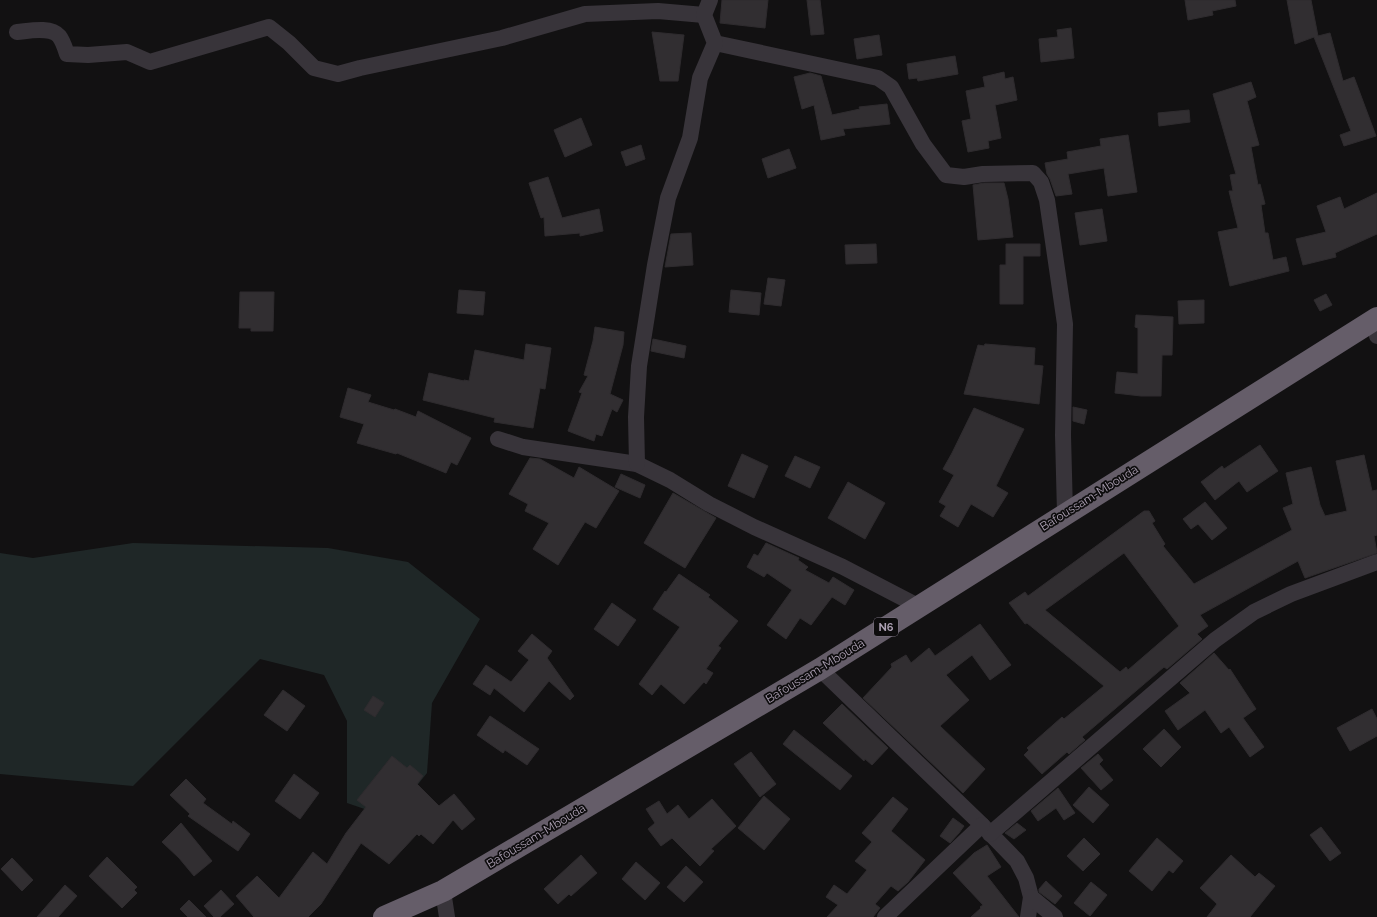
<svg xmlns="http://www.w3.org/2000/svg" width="1377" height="917" viewBox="0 0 1377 917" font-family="Raleway,sans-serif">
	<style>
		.green { fill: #1f2727 }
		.building { fill: #312e31; stroke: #2e2b2e; fill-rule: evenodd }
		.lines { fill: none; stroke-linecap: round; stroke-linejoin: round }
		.minor { stroke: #38343a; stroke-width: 16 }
		.highway { stroke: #655d69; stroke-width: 22 }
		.labels { text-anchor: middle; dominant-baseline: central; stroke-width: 3.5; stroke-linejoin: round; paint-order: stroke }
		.shield { fill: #0d0c0d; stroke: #7d7482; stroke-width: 1 }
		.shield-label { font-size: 11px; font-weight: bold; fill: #ada1b4 }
		.street-label { font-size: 12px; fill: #ada1b4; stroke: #0d0c0d }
	</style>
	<rect width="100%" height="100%" fill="#121112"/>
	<polygon class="green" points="133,543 328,548 408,562 480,619 432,703 427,773 391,818 347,803 347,721 324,675 260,659 133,786 0,774 0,553 33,558"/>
	<g class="building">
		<polygon points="722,0 768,0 765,28 720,23"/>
		<polygon points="807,0 820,0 824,34 811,35"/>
		<polygon points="1185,0 1235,0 1236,6 1212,11 1213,15 1188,20"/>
		<polygon points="1287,0 1311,0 1318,36 1330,33 1343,81 1354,77 1376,136 1344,146 1340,135 1351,131 1314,37 1295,44"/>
		<polygon points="1071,28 1074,58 1041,62 1039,39 1058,37 1057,30"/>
		<polygon points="652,32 684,35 678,81 660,81"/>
		<polygon points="879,35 882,55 857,59 854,39"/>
		<polygon points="955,56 958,74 918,81 917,78 909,79 907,64"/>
		<polygon points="1004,72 1005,79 1013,77 1017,100 995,105 1001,138 988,141 989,148 968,152 962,121 971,119 966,91 985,87 983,77"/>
		<polygon points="810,73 821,76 832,115 860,109 859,107 887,104 890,124 843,129 845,135 821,140 814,105 802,109 794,77"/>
		<polygon points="1251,82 1256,97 1247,101 1259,145 1251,147 1258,185 1260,184 1265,204 1261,205 1265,233 1268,233 1273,260 1286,257 1289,271 1230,286 1218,232 1238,228 1229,191 1233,191 1230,175 1236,174 1213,94"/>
		<polygon points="1189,110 1190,122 1159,126 1158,113"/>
		<polygon points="581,118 592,145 565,157 554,130"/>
		<polygon points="1128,135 1137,192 1108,196 1104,168 1068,174 1072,194 1056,196 1050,179 1047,174 1045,163 1068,159 1067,152 1101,146 1100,139"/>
		<polygon points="641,145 645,159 626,166 621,152"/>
		<polygon points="789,149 796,168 768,178 762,159"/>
		<polygon points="548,177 562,218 599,209 603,231 580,236 580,233 545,236 544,217 541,218 529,183"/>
		<polygon points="984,183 1004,183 1008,199 1013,237 978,240 973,185"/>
		<polygon points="1377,193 1377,234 1335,253 1336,257 1303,265 1296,239 1326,232 1317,206 1340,197 1344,209"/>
		<polygon points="1102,209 1107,241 1080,245 1075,213"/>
		<polygon points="691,233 693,265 665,267 671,234"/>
		<polygon points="876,244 877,263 846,264 845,245"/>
		<polygon points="1006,244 1040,244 1040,256 1023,256 1023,304 1000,304 1000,265 1006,265"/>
		<polygon points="768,278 785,280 781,306 764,304"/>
		<polygon points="459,290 485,292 483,315 457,313"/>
		<polygon points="731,290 761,293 759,315 729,312"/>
		<polygon points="240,292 274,292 273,331 251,331 251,328 239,328"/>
		<polygon points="1326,294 1332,305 1320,311 1314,300"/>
		<polygon points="1204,300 1204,323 1179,324 1178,301"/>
		<polygon points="1136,315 1173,317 1172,355 1162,355 1161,396 1141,396 1115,393 1117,372 1138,374 1138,328 1135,327"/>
		<polygon points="595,327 624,332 623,345 610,394 623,400 617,412 612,409 602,436 596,434 594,441 568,431 582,393 579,392 588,376 584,375 593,341"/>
		<polygon points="653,339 686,346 684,358 651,351"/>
		<polygon points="526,344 551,348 545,389 540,388 533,428 494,422 495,418 423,400 429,373 464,381 464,380 469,381 475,350 524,360"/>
		<polygon points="985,344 1035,348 1034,365 1043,366 1039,404 964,394 978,345 984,346"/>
		<polygon points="348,388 371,395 368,402 394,410 395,409 416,417 418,411 471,438 457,465 451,462 446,473 397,453 396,454 357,443 364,424 340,417"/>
		<polygon points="1073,407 1087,410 1084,424 1073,421"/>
		<polygon points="974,408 1024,429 996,486 1008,493 993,517 971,504 958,527 940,516 946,506 939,502 954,475 943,469 952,453"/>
		<polygon points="1260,445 1278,471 1247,492 1239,481 1215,500 1201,482 1222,466 1224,469"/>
		<polygon points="742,454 768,466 754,498 728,486"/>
		<path d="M 1364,455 L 1372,491 L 1377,490 L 1377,535 L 1374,536 L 1377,553 L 1305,578 L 1298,561 L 1200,615 L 1208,626 L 1197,634 L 1202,639 L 1167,669 L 1164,667 L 1082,737 L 1085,740 L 1069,754 L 1067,752 L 1042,774 L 1024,755 L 1029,750 L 1027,748 L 1062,717 L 1064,719 L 1104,686 L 1027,623 L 1025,624 L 1009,603 L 1025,592 L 1028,596 L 1144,511 L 1149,511 L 1155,521 L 1152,523 L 1165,544 L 1163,546 L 1194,584 L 1292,530 L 1283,508 L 1293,504 L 1286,473 L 1311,467 L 1320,505 L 1325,516 L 1347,511 L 1336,461 ZM 1124,553 L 1179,626 L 1128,670 L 1126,667 L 1120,672 L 1045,610 Z"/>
		<polygon points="795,456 820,467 810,488 785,476"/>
		<polygon points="530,458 540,459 574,478 579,467 619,491 596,528 585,522 558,565 533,549 549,523 525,511 528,504 509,494"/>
		<polygon points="621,474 645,485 640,498 615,487"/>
		<polygon points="848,482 885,503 865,539 828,518"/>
		<polygon points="673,493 716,518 685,568 644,543"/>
		<polygon points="1205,502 1227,528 1212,540 1198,524 1191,529 1183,519"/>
		<polygon points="766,543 799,558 798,560 808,567 805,570 829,583 833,577 854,590 845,605 832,597 811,625 800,618 786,639 767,625 792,590 767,573 764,577 747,567 754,554 758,556"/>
		<polygon points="679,574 710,595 708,597 738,621 718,646 721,648 706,669 713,673 706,684 704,682 684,704 661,684 652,695 639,684 680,627 653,609 665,591 666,592"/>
		<polygon points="612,603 636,620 618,646 594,629"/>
		<polygon points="980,624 1011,665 990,680 972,655 946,675 969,700 940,726 985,769 963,793 863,698 892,667 891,664 906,655 911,663 929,648 935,656"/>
		<polygon points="532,634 552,651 547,658 574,696 570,700 549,681 524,712 494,688 490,695 473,684 486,665 511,682 529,660 518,651"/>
		<polygon points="1214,653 1229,670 1230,669 1256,709 1243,718 1264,747 1250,757 1229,727 1221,733 1205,710 1178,730 1165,711 1190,693 1180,683"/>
		<polygon points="283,690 305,706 287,731 264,715"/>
		<polygon points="373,696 384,703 375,717 364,710"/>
		<polygon points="842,704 888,748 872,765 865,759 864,761 823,723"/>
		<polygon points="1372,709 1377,719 1377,736 1350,751 1337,728"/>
		<polygon points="490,716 539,749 527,765 505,750 503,753 477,735"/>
		<polygon points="1164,729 1181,747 1161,767 1143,749"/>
		<polygon points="794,730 852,776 840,790 783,744"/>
		<polygon points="751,752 776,784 760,797 734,764"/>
		<polygon points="1098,754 1103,760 1099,764 1113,780 1101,790 1081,768"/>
		<polygon points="392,756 407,768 410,765 423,776 417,784 439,806 454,794 475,819 462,830 453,820 433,844 421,834 419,836 417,834 389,864 361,843 321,904 308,917 254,917 236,896 257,876 279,898 313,852 327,864 346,833 366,807 357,800"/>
		<polygon points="294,774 319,793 300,819 275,801"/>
		<polygon points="186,779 206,799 203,803 232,824 233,821 250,834 238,851 188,816 190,814 170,795"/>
		<polygon points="1089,787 1109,805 1093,823 1073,805"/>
		<polygon points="1058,788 1075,813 1064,820 1056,808 1038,821 1031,811"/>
		<polygon points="764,796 790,819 764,850 738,828"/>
		<polygon points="893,797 908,809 891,831 925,860 908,882 898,891 891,886 875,904 880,908 873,917 827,917 838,905 826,897 834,885 847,894 867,870 855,861 872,842 862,833"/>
		<polygon points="712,799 736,826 711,849 714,851 700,866 672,838 661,846 648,829 655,823 646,809 659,801 667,814 678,805 689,819"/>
		<polygon points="953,818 964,826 959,833 950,843 940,836"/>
		<polygon points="181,823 212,861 194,876 179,858 162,842"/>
		<polygon points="1017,823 1026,830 1014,839 1005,833"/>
		<polygon points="1321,827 1341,853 1330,861 1310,835"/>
		<polygon points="1084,838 1100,854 1083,871 1067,856"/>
		<polygon points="1157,838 1183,861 1173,873 1169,870 1152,891 1129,871"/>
		<polygon points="987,845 1001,867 987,876 1019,917 971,917 981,908 980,907 983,905 953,873 974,853"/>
		<polygon points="581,855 597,873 571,896 569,894 558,904 544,889"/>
		<polygon points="1231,855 1255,877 1259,873 1275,886 1250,917 1207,917 1217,904 1200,888"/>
		<polygon points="107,857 137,887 134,890 137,893 122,908 89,876"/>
		<polygon points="12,858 33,880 22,891 1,869"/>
		<polygon points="636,862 660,883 645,900 622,879"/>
		<polygon points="686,866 703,882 684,902 667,887"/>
		<polygon points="1046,881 1062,896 1055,904 1039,892 1039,889"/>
		<polygon points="1091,882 1107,895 1090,916 1074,903"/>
		<polygon points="65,885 77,896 58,917 37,917"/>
		<polygon points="221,890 234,904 220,917 214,917 204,906"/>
		<polygon points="189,900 206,917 188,917 180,909"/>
	</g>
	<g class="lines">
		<g class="minor">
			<path d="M 17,32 C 29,31 50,26 59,36 C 63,41 65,48 67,54 L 88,55 L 127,52 L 150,62 L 269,27 L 289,43 L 314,68 L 338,74 L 360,68 L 502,38 L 585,14 L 658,11 L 704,15"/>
			<polyline points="715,43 878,78 891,87 923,144 946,175 964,177 983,174 1033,173 1041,182 1047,200 1065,324 1063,435 1065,513"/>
			<polyline points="1374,319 1377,336"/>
			<polyline points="498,439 523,447 637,464 670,480 709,504 754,527 843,567 918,606"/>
			<polyline points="637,464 636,417 639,366 655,265 668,198 690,138 700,78 715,43 704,15 710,0"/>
			<polyline points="820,669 982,825 1017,861 1026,878 1031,897 1028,917"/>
			<polyline points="990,834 1215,640 1254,612 1291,594 1377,562"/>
			<polyline points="443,891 447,917"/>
			<polyline points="1031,897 1055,917"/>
			<polyline points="885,917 982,825"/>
		</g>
		<polyline class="highway" points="384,917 443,891 820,669 1377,318"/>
	</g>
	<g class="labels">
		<rect class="shield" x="874" y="618" width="24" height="18" rx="3"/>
		<g class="shield-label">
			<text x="886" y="627">N6</text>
		</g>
		<g class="street-label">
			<text transform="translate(1089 498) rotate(-32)">Bafoussam-Mbouda</text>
			<text transform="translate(815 671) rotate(-31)">Bafoussam-Mbouda</text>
			<text transform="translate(536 836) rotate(-31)">Bafoussam-Mbouda</text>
		</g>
	</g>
</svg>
